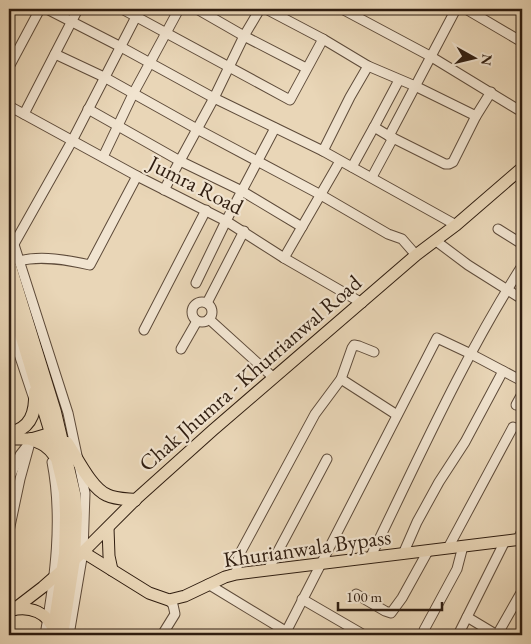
<svg xmlns="http://www.w3.org/2000/svg" width="531" height="644" viewBox="0 0 531 644" font-family="'EB Garamond',serif">
	<style>
		.lines { fill: none; stroke-linecap: round; stroke-linejoin: round }
		.minor-casing { stroke: #5e4b3a; stroke-width: 11 }
		.major-casing { stroke: #2f1d10; stroke-width: 13 }
		.highway-casing { stroke: #2f1d10; stroke-width: 14 }
		.minor { stroke: #f1e4d0; stroke-width: 9 }
		.major { stroke: #e9d6b7; stroke-width: 11 }
		.highway { stroke: #e9d6b7; stroke-width: 12 }
		.labels { text-anchor: middle; dominant-baseline: central; stroke-width: 4.5; stroke-linejoin: round; paint-order: stroke }
		.street-label { font-size: 22px; fill: #2f1d10; stroke: #f1e4d0 }
	</style>
	<rect width="100%" height="100%" fill="#e9d6b7"/>
	<filter id="stains"><feTurbulence type="fractalNoise" baseFrequency=".004" numOctaves="4"/><feColorMatrix values="0 0 0 0 .2 0 0 0 0 .09 0 0 0 0 .02 0 0 0 .5 -.17"/></filter>
	<radialGradient id="worn" r=".72"><stop offset=".6" stop-color="#630" stop-opacity="0"/><stop offset="1" stop-color="#630" stop-opacity=".3"/></radialGradient>
	<g class="lines">
		<defs>
			<g id="minor">
				<polyline points="47,9 121,47 214,98 323,151 456,225"/>
				<polyline points="122,9 290,100 323,39"/>
				<polyline points="197,9 244,36 306,68"/>
				<polyline points="266,9 323,39 368,66 415,86 476,116"/>
				<polyline points="342,9 430,56 522,112"/>
				<polyline points="466,9 522,42"/>
				<polyline points="55,54 104,77 197,129 321,195 388,234 402,239 416,255"/>
				<polyline points="9,67 40,9"/>
				<polyline points="9,106 137,176 226,221 284,258 362,303"/>
				<polyline points="88,109 180,161 242,191 302,227"/>
				<polyline points="24,114 78,9"/>
				<polyline points="374,127 399,80"/>
				<polyline points="393,138 445,164 449,164 453,162 476,116 491,92"/>
				<polyline points="323,151 350,97 368,66"/>
				<polyline points="103,157 133,94 179,9"/>
				<polyline points="352,167 374,127 389,136"/>
				<polyline points="372,177 393,138 389,136 456,9"/>
				<polyline points="164,190 214,98 244,36 260,9"/>
				<polyline points="9,229 68,413 85,493 83,552 69,635"/>
				<polyline points="498,229 522,244"/>
				<polyline points="436,241 468,265 522,299"/>
				<polyline points="14,244 72,141 140,9"/>
				<polyline points="284,258 340,161"/>
				<path d="M 19,261 C 41,255 68,260 90,265 L 137,176"/>
				<polyline points="196,283 226,221 275,128"/>
				<circle cx="202" cy="312" r="10"/>
				<polyline points="207,303 244,231"/>
				<polyline points="209,319 274,378"/>
				<polyline points="9,324 34,399"/>
				<polyline points="144,330 206,210"/>
				<polyline points="181,349 197,321"/>
				<polyline points="341,379 397,415"/>
				<polyline points="516,405 522,394"/>
				<polyline points="9,479 20,455 27,446"/>
				<polyline points="9,531 20,479 31,439"/>
				<polyline points="518,540 522,530"/>
				<polyline points="448,548 513,427"/>
				<polyline points="403,554 417,522 439,482 465,442 503,371"/>
				<path d="M 370,558 C 418,460 463,358 522,266"/>
				<polyline points="268,570 327,459"/>
				<polyline points="236,574 239,555 315,414 341,379 352,348 354,345 359,346 374,352"/>
				<polyline points="208,584 292,635"/>
				<polyline points="356,594 385,611 391,613 402,598 428,551"/>
				<polyline points="302,599 364,635"/>
				<polyline points="467,617 497,635"/>
				<polyline points="424,630 457,569 463,546"/>
				<polyline points="286,632 437,338 471,354 522,381"/>
				<path d="M 45,635 C 55,578 63,519 52,462"/>
				<polyline points="162,635 175,614 173,605 169,600"/>
				<polyline points="458,635 505,541"/>
				<polyline points="497,635 522,591"/>
			</g>
			<g id="major">
				<polyline points="9,439 31,439 58,431"/>
				<polyline points="108,528 109,556 112,570"/>
				<polyline points="83,552 149,593 169,600 185,596 225,577 236,574 522,539"/>
				<polyline points="9,610 13,610 43,587 83,552 135,500 213,430 416,255 456,225 522,168"/>
				<path d="M 12,610 C 30,606 48,612 54,631"/>
			</g>
			<g id="highway">
				<polyline points="9,263 55,412 74,493 76,514 74,559 62,635"/>
				<polyline points="9,295 51,433 65,492 66,515 65,554 53,635"/>
				<path d="M 9,433 C 31,429 36,412 35,392"/>
				<path d="M 31,439 C 42,443 48,446 55,456"/>
				<path d="M 67,443 C 77,458 91,488 107,495 C 115,499 126,499 135,500"/>
			</g>
		</defs>
		<use href="#minor" class="minor-casing"/>
		<use href="#major" class="major-casing"/>
		<use href="#highway" class="highway-casing"/>
		<use href="#minor" class="minor"/>
		<use href="#major" class="major"/>
		<use href="#highway" class="highway"/>
	</g>
	<g class="labels">
		<g class="street-label">
			<text transform="translate(196 185) rotate(27)">Jumra Road</text>
			<text transform="translate(250 373) rotate(-41)">Chak Jhumra - Khurrianwal Road</text>
			<text transform="translate(307 548) rotate(-8)">Khurianwala Bypass</text>
		</g>
	</g>
	<rect width="531" height="644" fill="none" stroke="#e9d6b7" stroke-width="30"/>
	<rect x="10" y="10" width="511" height="624" fill="none" stroke="#2f1d10" stroke-width="2.5"/>
	<rect x="15" y="15" width="501" height="614" fill="none" stroke="#2f1d10"/>
	<g transform="translate(474 58) rotate(98)" stroke="#f1e4d0" stroke-width="4" paint-order="stroke">
	<path d="M0-4L9 19L0 12L-9 19Z" fill="#2f1d10"/>
	<text y="-8" font-size="14" font-weight="bold" text-anchor="middle" fill="#2f1d10">N</text>
	</g>
	<path d="M338 602v8h104v-8" fill="none" stroke="#2f1d10" stroke-width="2.5"/>
	<text x="346" y="602" font-size="15" fill="#2f1d10" stroke="#f1e4d0" stroke-width="4" paint-order="stroke">100 m</text>
	<rect width="100%" height="100%" filter="url(#stains)"/>
	<rect width="100%" height="100%" fill="url(#worn)"/>
</svg>
